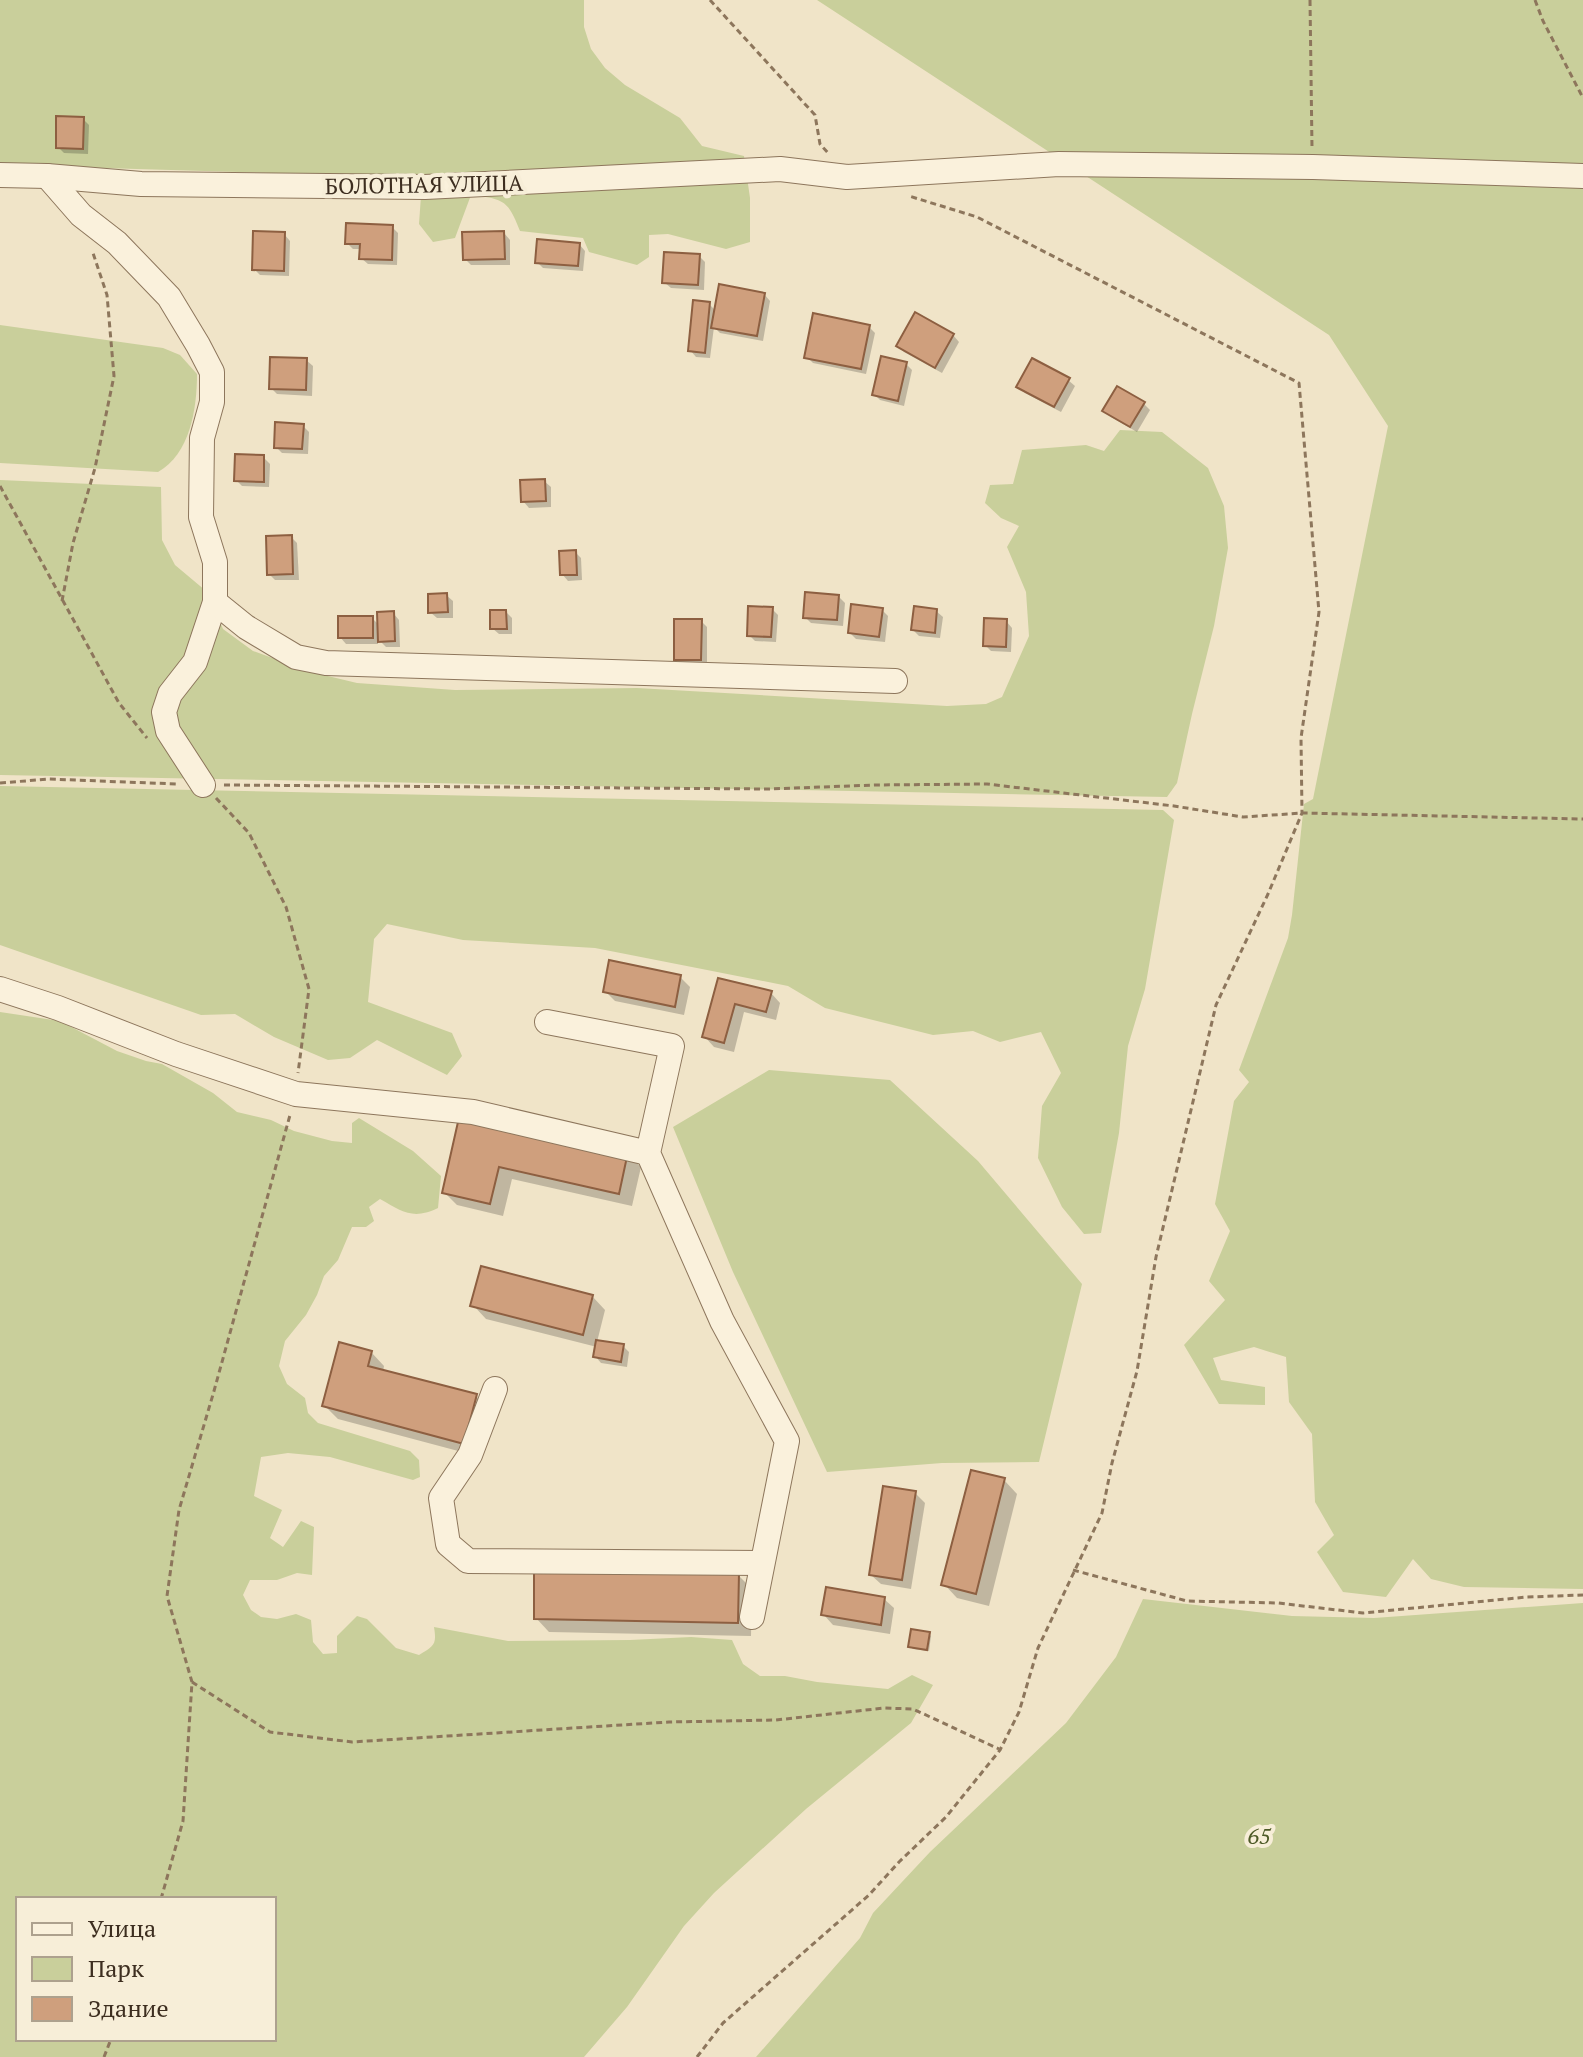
<svg xmlns="http://www.w3.org/2000/svg" width="1583" height="2057" viewBox="0 0 1583 2057" font-family="'PT Serif',serif">
	<style>
		.green { fill: #c9cf9b; fill-rule: evenodd }
		.shadow { fill: #0003 }
		.building { fill: #cf9f7d; stroke: #8d5f41; stroke-width: 2 }
		.lines { fill: none; stroke-linecap: round; stroke-linejoin: round }
		.minor-casing { stroke: #8d765c; stroke-width: 26 }
		.path { stroke: #8d765c; stroke-width: 3; stroke-dasharray: 6 4; stroke-linecap: butt }
		.minor { stroke: #faf1dc; stroke-width: 24 }
		.labels { text-anchor: middle; dominant-baseline: central; stroke-width: 8; stroke-linejoin: round; paint-order: stroke }
		.street-label { font-size: 22px; fill: #3d2e20; stroke: #f7eed8 }
		.park-label { font-size: 22px; font-style: italic; fill: #4d5a26; stroke: #f7eed8 }
	</style>
	<rect width="100%" height="100%" fill="#f0e4c8"/>
	<g class="green">
		<path d="M 0,0 L 584,0 L 584,27 L 591,49 L 605,68 L 625,85 L 680,118 L 702,146 L 744,156 L 750,198 L 750,242 L 726,249 L 668,234 L 649,235 L 649,257 L 637,265 L 589,252 L 583,238 L 520,231 C 508,200 504,199 471,195 L 455,238 L 433,242 L 419,224 L 421,196 L 384,174 L 370,176 L 0,165 Z"/>
		<polygon points="817,0 1583,0 1583,1589 1464,1587 1431,1579 1413,1559 1386,1597 1343,1592 1317,1552 1334,1535 1315,1502 1312,1434 1289,1402 1286,1357 1254,1347 1213,1358 1221,1380 1265,1387 1265,1405 1219,1404 1184,1345 1225,1300 1209,1281 1230,1231 1215,1204 1234,1101 1249,1082 1239,1070 1288,938 1292,915 1304,804 1313,799 1388,426 1329,335"/>
		<path d="M 0,325 L 163,348 L 180,355 L 197,374 C 197,409 190,454 158,472 L 0,463 Z"/>
		<polygon points="1120,430 1162,432 1208,468 1224,506 1228,548 1214,626 1192,714 1177,783 1167,797 0,775 0,480 161,487 162,540 175,565 206,591 223,629 253,651 311,672 357,683 455,690 637,688 947,706 986,704 1002,697 1029,636 1026,592 1007,547 1019,526 1001,518 985,503 990,485 1013,484 1022,450 1086,445 1104,451"/>
		<polygon points="0,786 1163,810 1174,820 1145,989 1128,1046 1119,1133 1101,1233 1084,1234 1062,1207 1038,1158 1042,1106 1061,1073 1041,1032 1000,1042 973,1031 933,1035 825,1008 788,986 702,969 595,948 463,940 387,924 374,939 368,1002 452,1033 462,1056 447,1075 377,1040 350,1058 328,1060 274,1037 235,1014 201,1015 0,945"/>
		<path d="M 0,1012 L 60,1021 L 117,1051 L 146,1061 L 162,1064 L 213,1093 L 237,1112 L 271,1120 L 294,1131 L 332,1141 L 352,1143 L 352,1123 L 359,1118 L 413,1151 L 441,1176 L 438,1208 C 413,1220 403,1212 380,1199 L 369,1207 L 374,1221 L 366,1227 L 352,1227 L 338,1260 L 324,1276 L 317,1295 L 306,1315 L 285,1341 L 279,1366 L 287,1384 L 305,1398 L 308,1413 L 318,1423 L 410,1451 L 419,1460 L 420,1477 L 413,1480 L 330,1457 L 288,1453 L 261,1457 L 254,1496 L 282,1510 L 270,1538 L 283,1547 L 301,1521 L 314,1527 L 312,1575 L 297,1573 L 277,1580 L 250,1580 L 243,1595 L 251,1610 L 261,1617 L 277,1619 L 296,1614 L 311,1620 L 313,1642 L 323,1654 L 337,1653 L 337,1636 L 357,1616 L 367,1619 L 396,1648 L 419,1655 C 434,1646 437,1645 434,1627 L 508,1641 L 630,1640 L 691,1637 L 732,1640 L 743,1664 L 760,1676 L 785,1676 L 817,1682 L 888,1689 L 912,1675 L 933,1685 L 911,1723 L 806,1809 L 714,1893 L 684,1926 L 627,2007 L 584,2057 L 0,2057 ZM 18,1899 L 274,1899 L 274,2039 L 18,2039 Z"/>
		<polygon points="769,1070 890,1080 978,1161 1082,1284 1039,1462 942,1463 827,1472 733,1272 673,1127"/>
		<polygon points="1143,1599 1292,1616 1374,1618 1583,1603 1583,2057 756,2057 860,1938 873,1913 930,1852 1066,1723 1116,1657"/>
	</g>
	<g class="shadow">
		<polygon points="83,119 89,125 88,154 64,153 58,147"/>
		<polygon points="392,227 398,233 397,265 368,264 361,258 362,249 353,249 347,243"/>
		<polygon points="504,233 510,240 510,265 471,265 465,259"/>
		<polygon points="284,234 290,241 289,276 260,275 254,269"/>
		<polygon points="579,244 585,251 583,271 543,268 537,262"/>
		<polygon points="699,256 705,262 704,290 671,288 664,282"/>
		<polygon points="764,294 770,301 763,341 720,333 714,327 710,358 696,357 690,350 709,304 716,311"/>
		<polygon points="869,327 875,333 866,374 813,363 807,357"/>
		<polygon points="953,335 959,342 942,373 904,352 898,346"/>
		<polygon points="306,360 313,366 312,396 277,394 271,388"/>
		<polygon points="906,364 912,370 904,406 880,400 874,394"/>
		<polygon points="1068,380 1075,386 1061,412 1025,393 1019,387"/>
		<polygon points="1144,404 1150,410 1137,432 1111,417 1105,411"/>
		<polygon points="303,426 309,432 308,454 282,453 276,447"/>
		<polygon points="263,457 270,464 269,487 242,486 236,480"/>
		<polygon points="544,481 551,487 551,507 529,508 523,501"/>
		<polygon points="291,537 297,543 299,580 275,580 269,574"/>
		<polygon points="575,552 581,558 582,580 568,581 562,574"/>
		<polygon points="446,595 453,601 453,618 437,618 430,612"/>
		<polygon points="839,597 845,603 843,626 811,623 805,617"/>
		<polygon points="772,609 778,615 776,642 755,641 749,635"/>
		<polygon points="882,610 888,616 885,642 856,639 850,633"/>
		<polygon points="936,611 943,617 940,638 919,636 913,630"/>
		<polygon points="506,612 512,618 512,634 499,634 492,628"/>
		<polygon points="393,613 399,620 400,647 386,647 378,639 378,644 346,644 340,637 372,618 379,625"/>
		<polygon points="701,621 707,627 707,665 682,665 676,659"/>
		<polygon points="1006,621 1012,628 1011,652 991,651 985,645"/>
		<polygon points="680,977 690,987 684,1015 615,1001 605,991"/>
		<polygon points="719,980 771,993 780,1003 776,1020 744,1012 734,1052 714,1047 705,1037"/>
		<polygon points="461,1116 627,1154 641,1167 632,1206 512,1179 503,1216 457,1205 444,1192"/>
		<polygon points="592,1296 605,1310 597,1342 623,1346 629,1352 627,1367 601,1363 595,1356 597,1347 486,1319 473,1305"/>
		<polygon points="371,1352 384,1366 383,1372 476,1396 489,1410 477,1456 338,1419 324,1405"/>
		<polygon points="1004,1480 1017,1494 989,1606 957,1598 944,1584"/>
		<polygon points="915,1493 925,1503 911,1589 881,1584 871,1575"/>
		<polygon points="738,1575 752,1589 751,1636 549,1632 536,1618"/>
		<polygon points="884,1599 894,1608 890,1634 833,1625 824,1615"/>
		<polygon points="929,1634 931,1636 929,1651 913,1649 911,1647"/>
	</g>
	<g class="building">
		<polygon points="56,116 84,117 83,149 56,148"/>
		<polygon points="346,223 393,225 392,260 359,259 360,244 345,244"/>
		<polygon points="253,231 285,232 284,271 252,270"/>
		<polygon points="504,231 505,259 463,260 462,232"/>
		<polygon points="537,239 580,243 578,266 535,263"/>
		<polygon points="664,252 700,254 698,285 662,283"/>
		<polygon points="719,284 765,293 757,336 711,328"/>
		<polygon points="693,300 710,302 705,353 688,351"/>
		<polygon points="915,312 954,334 935,368 896,346"/>
		<polygon points="813,313 870,325 861,369 804,358"/>
		<polygon points="881,356 907,362 898,401 872,395"/>
		<polygon points="270,357 307,358 306,390 269,389"/>
		<polygon points="1032,358 1070,378 1054,407 1016,387"/>
		<polygon points="1117,386 1145,402 1130,427 1102,411"/>
		<polygon points="275,422 304,424 302,449 274,448"/>
		<polygon points="235,454 264,455 264,482 234,481"/>
		<polygon points="545,479 546,501 521,502 520,480"/>
		<polygon points="292,535 293,574 267,575 266,536"/>
		<polygon points="576,550 577,575 560,575 559,551"/>
		<polygon points="805,592 839,595 837,620 803,618"/>
		<polygon points="447,593 448,612 428,613 428,594"/>
		<polygon points="851,604 883,608 879,637 848,633"/>
		<polygon points="748,606 773,607 771,637 747,636"/>
		<polygon points="914,606 937,609 935,633 911,630"/>
		<polygon points="490,610 506,610 507,629 490,629"/>
		<polygon points="394,611 395,641 378,642 377,612"/>
		<rect x="338" y="616" width="35" height="22"/>
		<polygon points="984,618 1007,619 1006,647 983,646"/>
		<polygon points="674,619 702,619 701,660 674,660"/>
		<polygon points="609,960 681,975 675,1007 603,992"/>
		<polygon points="718,978 772,991 766,1012 735,1004 724,1043 702,1037"/>
		<polygon points="460,1113 628,1152 619,1194 499,1167 490,1204 442,1193"/>
		<polygon points="481,1266 593,1295 583,1335 470,1306"/>
		<polygon points="596,1340 624,1344 621,1362 593,1357"/>
		<polygon points="339,1342 372,1351 368,1366 477,1394 464,1444 322,1406"/>
		<polygon points="971,1470 1005,1478 976,1594 941,1585"/>
		<polygon points="883,1486 916,1491 902,1580 869,1575"/>
		<polygon points="534,1570 739,1573 738,1623 534,1619"/>
		<polygon points="826,1587 885,1597 881,1625 821,1615"/>
		<polygon points="911,1629 930,1632 927,1650 908,1647"/>
	</g>
	<g class="lines">
		<defs>
			<g id="minor">
				<polyline points="0,175 47,176 141,184 425,187 780,169 847,177 1059,164 1313,167 1583,176"/>
				<polyline points="47,176 81,215 117,243 169,297 198,345 212,372 212,402 202,438 201,517 215,562 215,602 195,662 170,694 164,712 168,731 203,785"/>
				<polyline points="215,602 246,627 296,657 326,663 895,681"/>
				<polyline points="0,989 58,1008 176,1054 296,1094 473,1112 648,1153"/>
				<polyline points="547,1022 672,1046 648,1153 722,1321 787,1441 752,1617"/>
				<polyline points="495,1389 470,1455 441,1498 448,1544 468,1561 762,1563"/>
			</g>
		</defs>
		<use href="#minor" class="minor-casing"/>
		<g class="path">
			<polyline points="710,0 815,115 820,144 828,153"/>
			<polyline points="1310,0 1312,148"/>
			<polyline points="1535,0 1543,21 1583,98"/>
			<polyline points="0,486 119,703 147,738"/>
			<polyline points="62,601 73,543 95,468 114,376 107,295 93,253"/>
			<polyline points="0,783 49,779 176,784"/>
			<polyline points="224,785 768,789 876,785 987,784 1174,806 1243,817 1302,813 1583,819"/>
			<polyline points="216,798 249,833 286,907 309,989 298,1073"/>
			<polyline points="1073,1570 1187,1601 1278,1603 1363,1613 1527,1597 1583,1595"/>
			<polyline points="192,1682 270,1732 352,1742 669,1722 776,1720 884,1708 913,1709 999,1749"/>
			<polyline points="161,1899 183,1821 192,1682 167,1596 179,1510 214,1391 290,1115"/>
			<polyline points="104,2057 111,2039"/>
			<polyline points="697,2057 723,2023 869,1895 899,1862 946,1817 1000,1750 1019,1712 1038,1648 1102,1513 1112,1463 1137,1371 1156,1257 1216,1005 1268,894 1302,813 1301,738 1319,612 1299,383 977,217 909,196"/>
		</g>
		<use href="#minor" class="minor"/>
	</g>
	<g class="labels">
		<g class="street-label">
			<text transform="translate(424 184) rotate(-1)">БОЛОТНАЯ УЛИЦА</text>
		</g>
		<g class="park-label">
			<text x="1259" y="1835">65</text>
		</g>
	</g>
	<rect x="16" y="1897" width="260" height="144" fill="#f7eed8" stroke="#ada18e" stroke-width="2"/>
	<rect x="32" y="1923" width="40" height="12" fill="#faf1dc" stroke="#ada18e" stroke-width="2"/>
	<text x="88" y="1937" font-size="24" fill="#3d2e20">Улица</text>
	<rect x="32" y="1957" width="40" height="24" fill="#c9cf9b" stroke="#ada18e" stroke-width="2"/>
	<text x="88" y="1977" font-size="24" fill="#3d2e20">Парк</text>
	<rect x="32" y="1997" width="40" height="24" fill="#cf9f7d" stroke="#ada18e" stroke-width="2"/>
	<text x="88" y="2017" font-size="24" fill="#3d2e20">Здание</text>
</svg>
